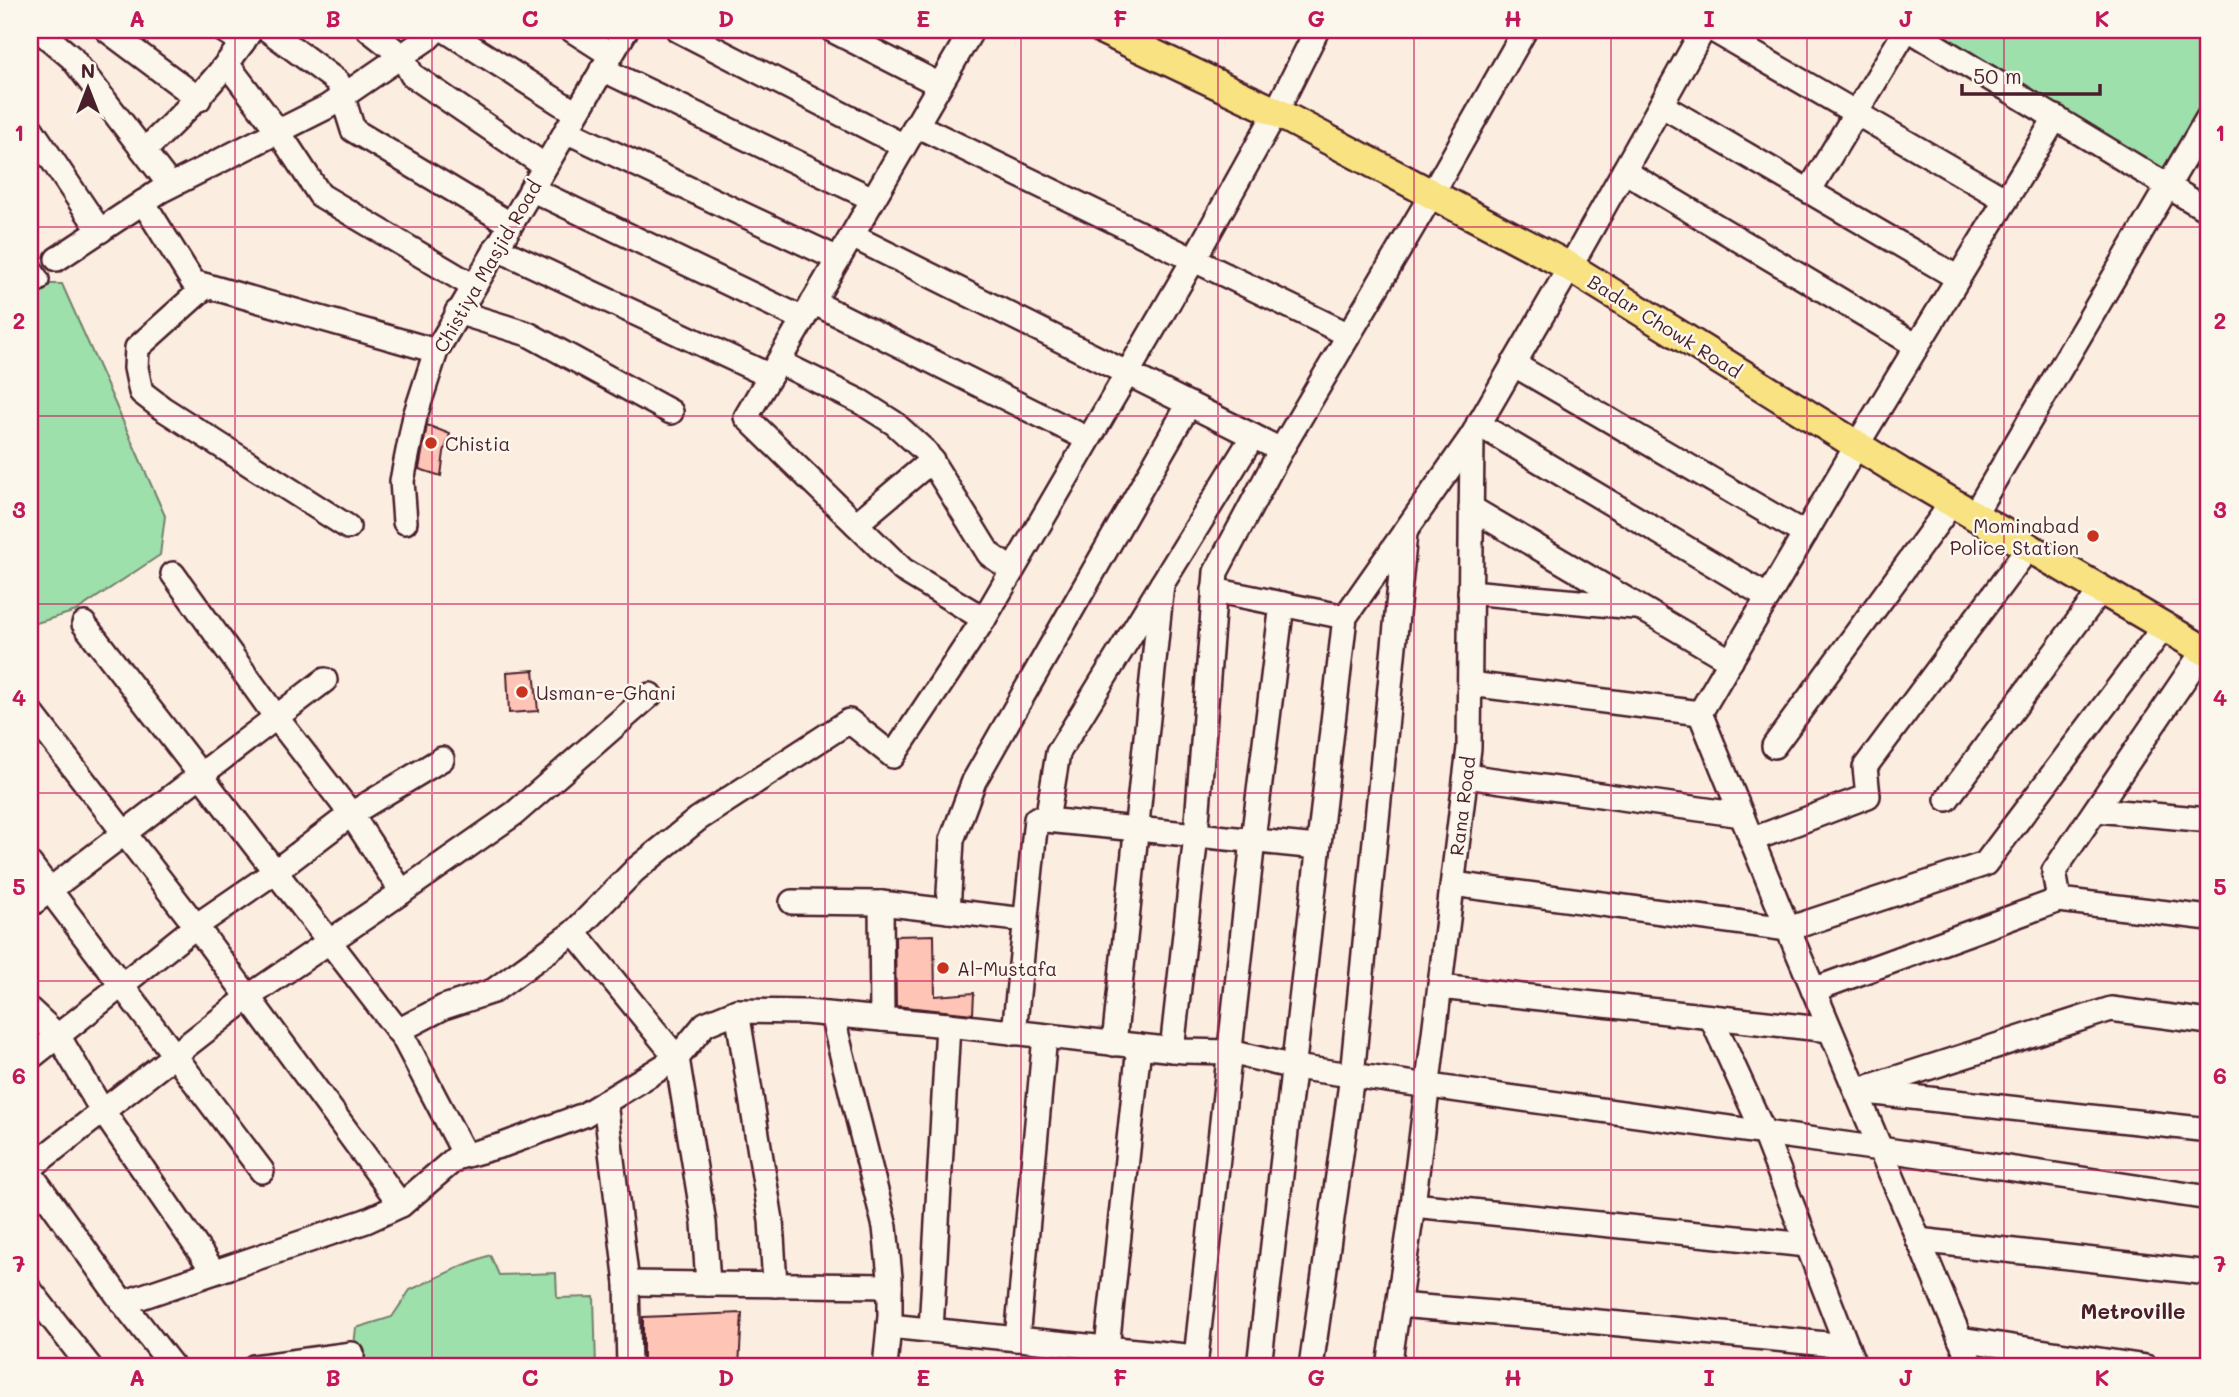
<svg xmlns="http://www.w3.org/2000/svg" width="2239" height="1397" viewBox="0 0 2239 1397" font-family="Mali,sans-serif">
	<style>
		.green { fill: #9ee0ab; stroke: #74806b; stroke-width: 2 }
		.building { fill: #fec4b6; stroke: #4a1f2b; stroke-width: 2 }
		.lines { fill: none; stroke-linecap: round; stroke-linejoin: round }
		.minor-casing { stroke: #4a1f2b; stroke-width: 28 }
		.major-casing { stroke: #4a1f2b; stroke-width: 33 }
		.minor { stroke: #fbf7ec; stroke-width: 23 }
		.major { stroke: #f8e281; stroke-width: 28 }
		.grid { fill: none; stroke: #c2185b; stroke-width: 2; stroke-opacity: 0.55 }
		.poi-dot { fill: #c8321e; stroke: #fbf7ec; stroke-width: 2.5 }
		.labels { text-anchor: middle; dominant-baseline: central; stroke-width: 5; stroke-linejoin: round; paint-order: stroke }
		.street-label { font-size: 19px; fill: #4a1f2b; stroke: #fbf7ec }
		.poi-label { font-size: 19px; fill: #4a1f2b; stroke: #fbf7ec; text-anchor: start }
		.neighbourhood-label { font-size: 21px; font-weight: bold; fill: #4a1f2b; stroke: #fbf7ec }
		.neatline { fill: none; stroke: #c2185b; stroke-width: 2.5 }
		.grid-label { font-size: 23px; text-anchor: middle; font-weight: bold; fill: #c2185b }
	</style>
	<rect width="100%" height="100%" fill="#fcede1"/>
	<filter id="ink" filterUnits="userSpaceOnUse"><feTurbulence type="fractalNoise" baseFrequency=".0143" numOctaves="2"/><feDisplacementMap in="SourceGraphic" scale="14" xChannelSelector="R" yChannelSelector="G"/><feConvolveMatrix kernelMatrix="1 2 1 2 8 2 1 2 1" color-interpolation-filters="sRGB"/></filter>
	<g filter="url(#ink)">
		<g class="green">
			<polygon points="1909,30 2209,30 2209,115 2168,184"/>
			<polygon points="30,284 62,284 165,516 160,555 76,611 30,625"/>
			<polygon points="490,1255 499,1275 556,1273 557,1298 594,1297 596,1367 355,1367 353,1354 356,1328 392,1317 410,1290 464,1265"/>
		</g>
		<g class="building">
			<polygon points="427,425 450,434 444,452 441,476 419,469"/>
			<polygon points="534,670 538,711 509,713 507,672"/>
			<polygon points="934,935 935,996 974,993 973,1014 896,1006 895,936"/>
			<polygon points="742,1313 739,1367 643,1367 643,1317"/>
		</g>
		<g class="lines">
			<defs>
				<g id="minor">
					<polyline points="39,30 72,58 170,185"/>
					<polyline points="107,30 199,99"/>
					<polyline points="223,30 243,42"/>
					<polyline points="268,30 338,82 353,130 510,224"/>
					<polyline points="369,30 402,56 412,75 545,166"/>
					<polyline points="445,30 576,113"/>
					<polyline points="572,30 611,55"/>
					<polyline points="678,30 904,146"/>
					<polyline points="832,30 940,85"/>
					<polyline points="972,30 746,417 903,570 984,619"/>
					<polyline points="1713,30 2006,200"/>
					<polyline points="1910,30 2209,211"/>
					<polyline points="227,64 278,131 320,195 473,286"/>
					<polyline points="602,69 873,199"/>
					<polyline points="1661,105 1958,278"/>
					<polyline points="916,125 1349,335"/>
					<polyline points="30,127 100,231"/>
					<polyline points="566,131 838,259"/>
					<path d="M 145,150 C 185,112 221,76 251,30"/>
					<polyline points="1624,171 1917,346"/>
					<polyline points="531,189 803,319"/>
					<polyline points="1809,191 1906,30"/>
					<polyline points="143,202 193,282 436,351"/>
					<polyline points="852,236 1281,450"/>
					<polyline points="496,248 770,376"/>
					<polyline points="57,259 160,191 327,107 428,38 436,30"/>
					<polyline points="30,269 37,280"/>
					<polyline points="206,286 137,348 136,368 141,392 162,408 348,527"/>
					<polyline points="813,302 1088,439"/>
					<polyline points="457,312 528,334 671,412"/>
					<polyline points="779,362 861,402 894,423 926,452 989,554 1012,570"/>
					<polyline points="1513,364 1805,534"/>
					<polyline points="1478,424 1768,597"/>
					<polyline points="1471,508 1731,661"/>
					<polyline points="1974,515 2209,116"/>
					<polyline points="405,522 402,481 415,416 436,351 626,30"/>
					<polyline points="856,524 932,460"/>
					<polyline points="173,574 276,717 351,814 402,892"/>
					<polyline points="1214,590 1345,617"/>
					<polyline points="1470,592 1634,607"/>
					<polyline points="84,624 403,1037 465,1155"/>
					<polyline points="2204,650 2054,871 2059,900 2209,918"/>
					<polyline points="1470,684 1700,713"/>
					<polyline points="30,711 196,926 401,1205"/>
					<polyline points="1774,746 1952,503"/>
					<polyline points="1466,776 1742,815"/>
					<polyline points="1947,799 2101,590"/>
					<polyline points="2096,810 2209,820"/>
					<polyline points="1047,820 1058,753 1253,436"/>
					<polyline points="1751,840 1868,796 1865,767 2029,547"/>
					<polyline points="30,864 262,1171"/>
					<polyline points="1453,884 1788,929 1985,864 2164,627"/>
					<polyline points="792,902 881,903 1026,920"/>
					<polyline points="881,903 882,1019"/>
					<polyline points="30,905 325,680"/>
					<polyline points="948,911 952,840 974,781 1189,404"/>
					<polyline points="574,932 677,1058 704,1223 708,1284"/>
					<polyline points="1440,987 1830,1030"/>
					<polyline points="1813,990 2059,900"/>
					<polyline points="30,1010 59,1037 100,1107 214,1272"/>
					<polyline points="737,1011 771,1220 775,1285"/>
					<polyline points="832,1015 885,1227 890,1277 890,1316 885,1367"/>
					<polyline points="1711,1017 1764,1133 1855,1367"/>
					<polyline points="398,1031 444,1007 493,991 574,932 635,870 698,819 849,721 893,756 984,619 1194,259 1276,112 1317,30"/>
					<polyline points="1014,1033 1036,819 1317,847"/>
					<polyline points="1114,1044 1162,584"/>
					<polyline points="1172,1050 1196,835 1216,572 1281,450 1432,194 1525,30"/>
					<polyline points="30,1058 196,926 276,871 351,814 442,759"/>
					<polyline points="1856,1091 2111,1009 2209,1022"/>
					<polyline points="1866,1092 2209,1130"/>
					<polyline points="605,1102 627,1283 629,1367"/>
					<polyline points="30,1168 254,993 402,892 515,813 650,695"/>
					<polyline points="30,1173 123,1303 173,1367"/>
					<polyline points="1413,1205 1807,1245"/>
					<polyline points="1918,1240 2209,1273"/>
					<polyline points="627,1283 890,1286"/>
					<polyline points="30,1290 90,1367"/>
					<polyline points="123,1303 366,1221 401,1205 456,1158 503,1145 584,1115 677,1058 705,1024 737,1011 805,1012 948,1025 1184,1051 1230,1052 1294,1067 1880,1149 2209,1198"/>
					<polyline points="1398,1305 1568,1319 1847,1346"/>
					<polyline points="889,1326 1196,1357"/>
					<polyline points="931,1330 948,1025"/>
					<polyline points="1017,1339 1045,1036"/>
					<polyline points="1960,1339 2146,1367"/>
					<polyline points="1107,1348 1139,1046"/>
					<polyline points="254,1367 352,1354 352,1367"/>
					<polyline points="1195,1367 1253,840 1282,604"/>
					<polyline points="1259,1367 1345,617 1472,436"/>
					<polyline points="1311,1367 1352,1076 1405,533"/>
					<polyline points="1389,1367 1413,1205 1469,748 1472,436 1570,267 1703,30"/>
					<polyline points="1972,1367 1788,929 1700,713 1857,445 2056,117"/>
				</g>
				<polyline id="major" points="1103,30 1276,112 1570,267 1900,472 2209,653"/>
			</defs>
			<use href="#minor" class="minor-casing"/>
			<use href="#major" class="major-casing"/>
			<use href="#minor" class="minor"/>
			<use href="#major" class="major"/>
		</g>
	</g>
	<path class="grid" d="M 235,30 L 235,1367M 432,30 L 432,1367M 628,30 L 628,1367M 825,30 L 825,1367M 1021,30 L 1021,1367M 1218,30 L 1218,1367M 1414,30 L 1414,1367M 1611,30 L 1611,1367M 1807,30 L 1807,1367M 2004,30 L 2004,1367M 30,227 L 2209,227M 30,416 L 2209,416M 30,604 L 2209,604M 30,793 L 2209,793M 30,981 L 2209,981M 30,1170 L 2209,1170"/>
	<g class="poi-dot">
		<circle cx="431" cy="443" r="7"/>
		<circle cx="2093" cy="536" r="7"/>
		<circle cx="522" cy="692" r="7"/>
		<circle cx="943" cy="968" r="7"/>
	</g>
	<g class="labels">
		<g class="street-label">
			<text transform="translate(487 266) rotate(-60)">Chistiya Masjid Road</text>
			<text transform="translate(1665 326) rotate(32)">Badar Chowk Road</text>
			<text transform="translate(1462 806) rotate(-83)">Rana Road</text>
		</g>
		<g class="poi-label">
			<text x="445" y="443">Chistia</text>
			<text x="2079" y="525" text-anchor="end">Mominabad<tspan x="2079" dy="22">Police Station</tspan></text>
			<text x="536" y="692">Usman-e-Ghani</text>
			<text x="957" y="968">Al-Mustafa</text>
		</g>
		<g class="neighbourhood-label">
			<text x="2133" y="1310">Metroville</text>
		</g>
	</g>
	<rect width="2239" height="1397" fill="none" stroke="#fbf7ec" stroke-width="77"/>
	<g transform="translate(88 88)" stroke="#fbf7ec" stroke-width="5" paint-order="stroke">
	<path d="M0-5L12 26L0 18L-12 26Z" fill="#4a1f2b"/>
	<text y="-10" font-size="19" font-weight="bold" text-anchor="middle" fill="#4a1f2b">N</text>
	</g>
	<path d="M1962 84v10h138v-10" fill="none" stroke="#4a1f2b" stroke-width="3.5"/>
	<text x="1973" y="84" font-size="21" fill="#4a1f2b" stroke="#fbf7ec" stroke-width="5" paint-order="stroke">50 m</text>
	<rect x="38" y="38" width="2162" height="1320" class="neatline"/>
	<g class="grid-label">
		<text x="137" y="27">A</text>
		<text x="333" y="27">B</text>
		<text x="530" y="27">C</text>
		<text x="726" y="27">D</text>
		<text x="923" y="27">E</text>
		<text x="1120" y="27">F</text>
		<text x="1316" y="27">G</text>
		<text x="1513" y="27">H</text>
		<text x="1709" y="27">I</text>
		<text x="1906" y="27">J</text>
		<text x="2102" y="27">K</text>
		<text x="19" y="141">1</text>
		<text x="2220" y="141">1</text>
		<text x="19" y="329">2</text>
		<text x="2220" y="329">2</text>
		<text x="19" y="518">3</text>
		<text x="2220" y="518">3</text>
		<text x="19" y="706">4</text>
		<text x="2220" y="706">4</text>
		<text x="19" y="895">5</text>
		<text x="2220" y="895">5</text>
		<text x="19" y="1084">6</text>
		<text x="2220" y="1084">6</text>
		<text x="19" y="1272">7</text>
		<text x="2220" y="1272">7</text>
		<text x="137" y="1386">A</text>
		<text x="333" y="1386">B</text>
		<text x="530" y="1386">C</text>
		<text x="726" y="1386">D</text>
		<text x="923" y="1386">E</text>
		<text x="1120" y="1386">F</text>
		<text x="1316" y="1386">G</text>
		<text x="1513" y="1386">H</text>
		<text x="1709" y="1386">I</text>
		<text x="1906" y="1386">J</text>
		<text x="2102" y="1386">K</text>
	</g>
</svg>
